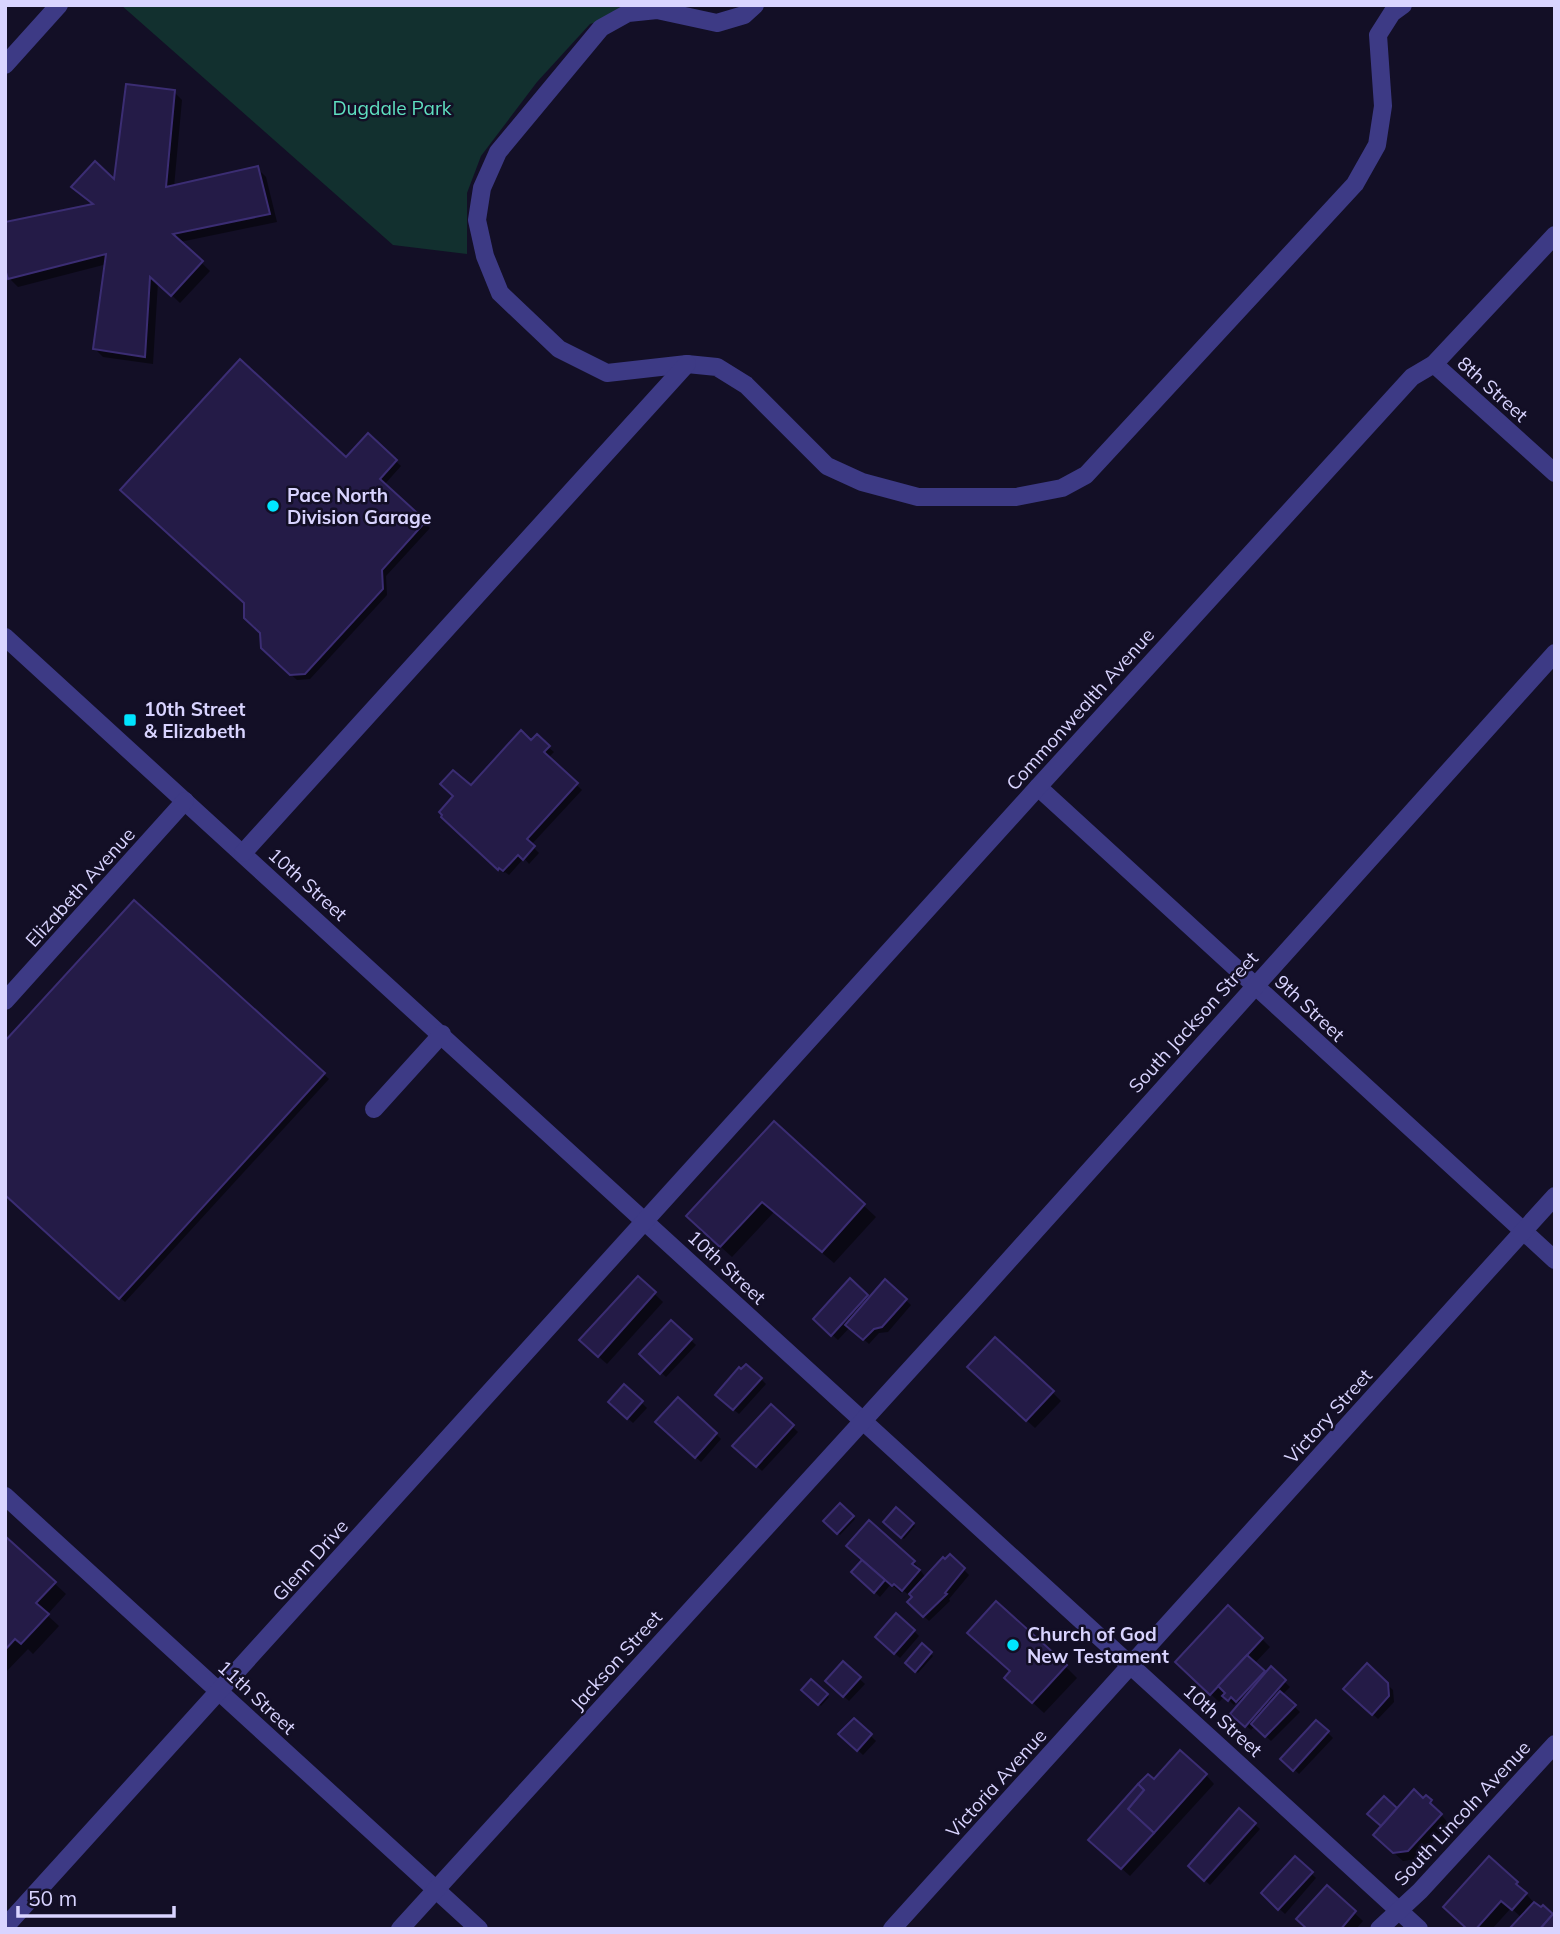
<svg xmlns="http://www.w3.org/2000/svg" width="1560" height="1934" viewBox="0 0 1560 1934" font-family="Mulish,sans-serif">
	<style>
		.green { fill: #12302f }
		.shadow { fill: #0007 }
		.building { fill: #241b47; stroke: #3b2d73; stroke-width: 2 }
		.lines { fill: none; stroke-linecap: round; stroke-linejoin: round }
		.minor { stroke: #3d3a85; stroke-width: 18 }
		.poi-dot { fill: #00e5ff; stroke: #130f26; stroke-width: 2.5 }
		.labels { text-anchor: middle; dominant-baseline: central; stroke-width: 5; stroke-linejoin: round; paint-order: stroke }
		.park-label { font-size: 19px; fill: #5fe0c0; stroke: #130f26 }
		.street-label { font-size: 19px; fill: #d9d4ff; stroke: #130f26 }
		.poi-label { font-size: 19px; font-weight: bold; fill: #d9d4ff; stroke: #130f26; text-anchor: start }
	</style>
	<rect width="100%" height="100%" fill="#130f26"/>
	<polygon class="green" points="121,5 652,5 590,24 537,82 481,156 467,193 467,254 393,245"/>
	<g class="shadow">
		<polygon points="174,92 182,100 174,187 257,168 266,177 277,222 180,242 210,271 180,303 158,282 153,364 103,357 95,349 107,264 18,287 9,278 95,205 115,183"/>
		<polygon points="368,435 401,466 384,485 430,528 386,576 387,595 310,679 297,680 262,648 347,459"/>
		<polygon points="531,742 548,747 554,752 548,758 582,790 531,845 539,853 529,864 524,858 509,875 505,872 504,873 448,822 471,788"/>
		<polygon points="134,902 329,1079 125,1302 5,1193"/>
		<polygon points="774,1123 876,1217 834,1263 774,1212 732,1257 700,1228"/>
		<polygon points="638,1278 663,1302 607,1364 590,1349"/>
		<polygon points="850,1281 870,1299 886,1282 911,1305 888,1332 879,1333 869,1344 850,1327 838,1340 815,1319"/>
		<polygon points="671,1322 696,1345 666,1377 642,1354"/>
		<polygon points="741,1371 761,1379 766,1384 739,1414 722,1400"/>
		<polygon points="978,1376 1052,1392 1061,1401 1035,1428"/>
		<polygon points="624,1386 647,1408 633,1423 610,1402"/>
		<polygon points="771,1406 798,1432 762,1471 735,1446"/>
		<polygon points="658,1422 716,1434 721,1439 701,1462"/>
		<polygon points="840,1505 855,1519 840,1535 825,1521"/>
		<polygon points="896,1509 915,1526 904,1539 885,1522"/>
		<polygon points="5,1538 66,1594 47,1615 59,1626 33,1654 28,1649 5,1673"/>
		<polygon points="950,1556 969,1575 949,1599 950,1601 929,1621 909,1602 913,1599 904,1591 901,1593 891,1584 880,1597 854,1572 864,1560 914,1562 926,1578"/>
		<polygon points="914,1631 919,1636 900,1658 877,1637"/>
		<polygon points="1262,1639 1270,1647 1254,1664 1266,1675 1271,1669 1290,1687 1282,1695 1300,1712 1271,1741 1255,1726 1251,1730 1233,1714 1241,1704 1237,1701 1234,1705 1225,1696 1219,1702 1186,1670"/>
		<polygon points="922,1646 933,1656 918,1673 907,1663"/>
		<polygon points="843,1664 865,1684 849,1701 827,1681"/>
		<polygon points="1065,1666 1077,1678 1044,1713 1018,1689"/>
		<polygon points="1367,1666 1393,1690 1394,1702 1378,1719 1346,1689"/>
		<polygon points="811,1682 829,1697 821,1706 804,1690"/>
		<polygon points="854,1720 876,1741 863,1755 841,1734"/>
		<polygon points="1317,1722 1333,1738 1299,1774 1283,1759"/>
		<polygon points="1206,1775 1214,1784 1130,1876 1099,1848 1154,1782"/>
		<polygon points="1426,1797 1449,1824 1417,1859 1403,1861 1383,1843 1383,1826 1370,1814 1384,1798 1397,1810"/>
		<polygon points="1240,1811 1260,1829 1210,1885 1190,1866"/>
		<polygon points="1295,1858 1316,1878 1285,1914 1263,1893"/>
		<polygon points="1490,1859 1517,1883 1534,1903 1522,1918 1511,1908 1492,1929 1468,1929"/>
		<polygon points="1327,1888 1363,1921 1356,1929 1309,1929"/>
	</g>
	<g class="building">
		<polygon points="126,84 175,90 166,187 258,166 270,214 173,234 203,261 171,296 150,277 145,357 93,349 106,254 8,279 5,269 5,222 93,204 71,187 95,161 114,179"/>
		<polygon points="240,359 346,457 368,433 397,460 380,479 426,521 382,570 383,589 305,674 290,675 261,648 260,633 244,618 244,603 120,490"/>
		<polygon points="521,730 531,740 537,734 550,746 544,752 578,783 527,839 535,846 523,860 518,855 503,871 499,868 498,870 441,817 442,815 439,812 453,796 440,784 453,770 471,785"/>
		<polygon points="134,900 325,1073 119,1299 5,1195 5,1041"/>
		<polygon points="774,1121 865,1204 822,1252 762,1202 720,1247 686,1216"/>
		<polygon points="638,1276 656,1292 598,1357 579,1340"/>
		<polygon points="850,1278 868,1295 831,1336 813,1319"/>
		<polygon points="885,1279 907,1299 882,1327 874,1329 863,1340 845,1325"/>
		<polygon points="671,1320 692,1339 660,1374 639,1354"/>
		<polygon points="995,1337 1054,1391 1026,1421 967,1367"/>
		<polygon points="746,1364 762,1378 733,1410 715,1395 739,1367 741,1369"/>
		<polygon points="624,1384 643,1401 627,1419 608,1402"/>
		<polygon points="678,1397 717,1433 695,1458 655,1422"/>
		<polygon points="771,1404 794,1425 756,1467 732,1446"/>
		<polygon points="840,1503 854,1516 837,1534 823,1521"/>
		<polygon points="896,1507 914,1523 901,1538 883,1522"/>
		<polygon points="869,1520 915,1561 912,1564 920,1570 902,1591 894,1584 892,1586 846,1546"/>
		<polygon points="5,1536 56,1582 36,1603 49,1614 21,1644 15,1639 5,1650"/>
		<polygon points="950,1554 965,1568 945,1593 947,1594 923,1617 907,1602 912,1597 909,1594 943,1557 945,1559"/>
		<polygon points="862,1560 885,1580 874,1593 851,1572"/>
		<polygon points="996,1601 1067,1665 1032,1703 1004,1678 1010,1671 967,1633"/>
		<polygon points="1228,1605 1263,1638 1210,1695 1175,1662"/>
		<polygon points="896,1613 915,1630 894,1654 875,1637"/>
		<polygon points="922,1643 932,1652 915,1672 905,1663"/>
		<polygon points="1247,1655 1265,1671 1236,1702 1231,1697 1228,1701 1222,1696 1225,1693 1218,1686"/>
		<polygon points="843,1661 861,1677 843,1697 825,1681"/>
		<polygon points="1367,1663 1388,1683 1389,1696 1372,1715 1343,1689"/>
		<polygon points="1271,1666 1286,1680 1245,1727 1230,1714"/>
		<polygon points="811,1679 828,1694 818,1705 801,1690"/>
		<polygon points="1280,1691 1296,1705 1265,1737 1251,1724"/>
		<polygon points="854,1718 872,1734 857,1751 838,1734"/>
		<polygon points="1316,1720 1329,1731 1293,1771 1280,1759"/>
		<polygon points="1180,1750 1207,1774 1154,1833 1128,1809 1144,1790 1138,1784 1148,1774 1154,1779"/>
		<polygon points="1138,1784 1144,1790 1128,1809 1154,1833 1121,1869 1088,1840"/>
		<polygon points="1414,1789 1423,1798 1426,1795 1432,1800 1430,1803 1442,1814 1408,1851 1393,1853 1373,1835"/>
		<polygon points="1384,1796 1397,1808 1381,1826 1367,1814"/>
		<polygon points="1239,1808 1256,1823 1204,1881 1188,1866"/>
		<polygon points="1295,1856 1313,1872 1278,1910 1261,1893"/>
		<polygon points="1489,1856 1518,1882 1516,1884 1527,1893 1512,1910 1501,1901 1476,1929 1467,1929 1443,1907"/>
		<polygon points="1327,1885 1356,1911 1341,1929 1307,1929 1296,1919"/>
		<polygon points="1534,1902 1541,1907 1543,1905 1553,1914 1540,1929 1509,1929"/>
		<polygon points="1555,1913 1555,1929 1540,1929 1553,1914"/>
	</g>
	<g class="lines">
		<g class="minor">
			<polyline points="755,5 744,15 717,23 657,10 628,13 601,28 498,152 482,188 477,220 485,256 500,293 559,349 607,373 687,364 717,367 746,385 827,466 862,482 918,497 1016,497 1062,488 1086,475 1355,184 1377,145 1383,106 1378,35 1392,13 1403,5"/>
			<polyline points="5,65 59,5"/>
			<polyline points="1434,364 1555,473"/>
			<polyline points="5,637 1419,1929"/>
			<polyline points="1038,787 1555,1260"/>
			<polyline points="243,853 687,364"/>
			<polyline points="5,1001 185,801"/>
			<polyline points="374,1109 442,1034"/>
			<polyline points="5,1496 479,1929"/>
			<polyline points="5,1927 1038,787 1412,377 1434,364 1555,235"/>
			<polyline points="400,1929 974,1299 1555,653"/>
			<polyline points="892,1929 1555,1196"/>
			<polyline points="1379,1929 1420,1891 1555,1744"/>
		</g>
	</g>
	<g class="poi-dot">
		<circle cx="273" cy="506" r="7"/>
		<rect x="123" y="713" width="14" height="14" rx="3.5"/>
		<circle cx="1013" cy="1645" r="7"/>
	</g>
	<g class="labels">
		<g class="park-label">
			<text x="392" y="108">Dugdale Park</text>
		</g>
		<g class="street-label">
			<text transform="translate(1493 389) rotate(42)">8th Street</text>
			<text transform="translate(1080 709) rotate(-48)">Commonwealth Avenue</text>
			<text transform="translate(308 884) rotate(42)">10th Street</text>
			<text transform="translate(80 887) rotate(-48)">Elizabeth Avenue</text>
			<text transform="translate(1310 1008) rotate(43)">9th Street</text>
			<text transform="translate(1193 1022) rotate(-48)">South Jackson Street</text>
			<text transform="translate(727 1267) rotate(43)">10th Street</text>
			<text transform="translate(1328 1416) rotate(-48)">Victory Street</text>
			<text transform="translate(310 1560) rotate(-48)">Glenn Drive</text>
			<text transform="translate(616 1660) rotate(-48)">Jackson Street</text>
			<text transform="translate(257 1697) rotate(43)">11th Street</text>
			<text transform="translate(1223 1720) rotate(42)">10th Street</text>
			<text transform="translate(996 1783) rotate(-48)">Victoria Avenue</text>
			<text transform="translate(1462 1813) rotate(-47)">South Lincoln Avenue</text>
		</g>
		<g class="poi-label">
			<text x="287" y="495">Pace North<tspan x="287" dy="22">Division Garage</tspan></text>
			<text x="144" y="709">10th Street<tspan x="144" dy="22">&amp; Elizabeth</tspan></text>
			<text x="1027" y="1634">Church of God<tspan x="1027" dy="22">New Testament</tspan></text>
		</g>
	</g>
	<rect width="1560" height="1934" fill="none" stroke="#d9d4ff" stroke-width="14"/>
	<path d="M18 1906v10h156v-10" fill="none" stroke="#d9d4ff" stroke-width="3.5"/>
	<text x="28" y="1906" font-size="21" fill="#d9d4ff" stroke="#130f26" stroke-width="5" paint-order="stroke">50 m</text>
</svg>
